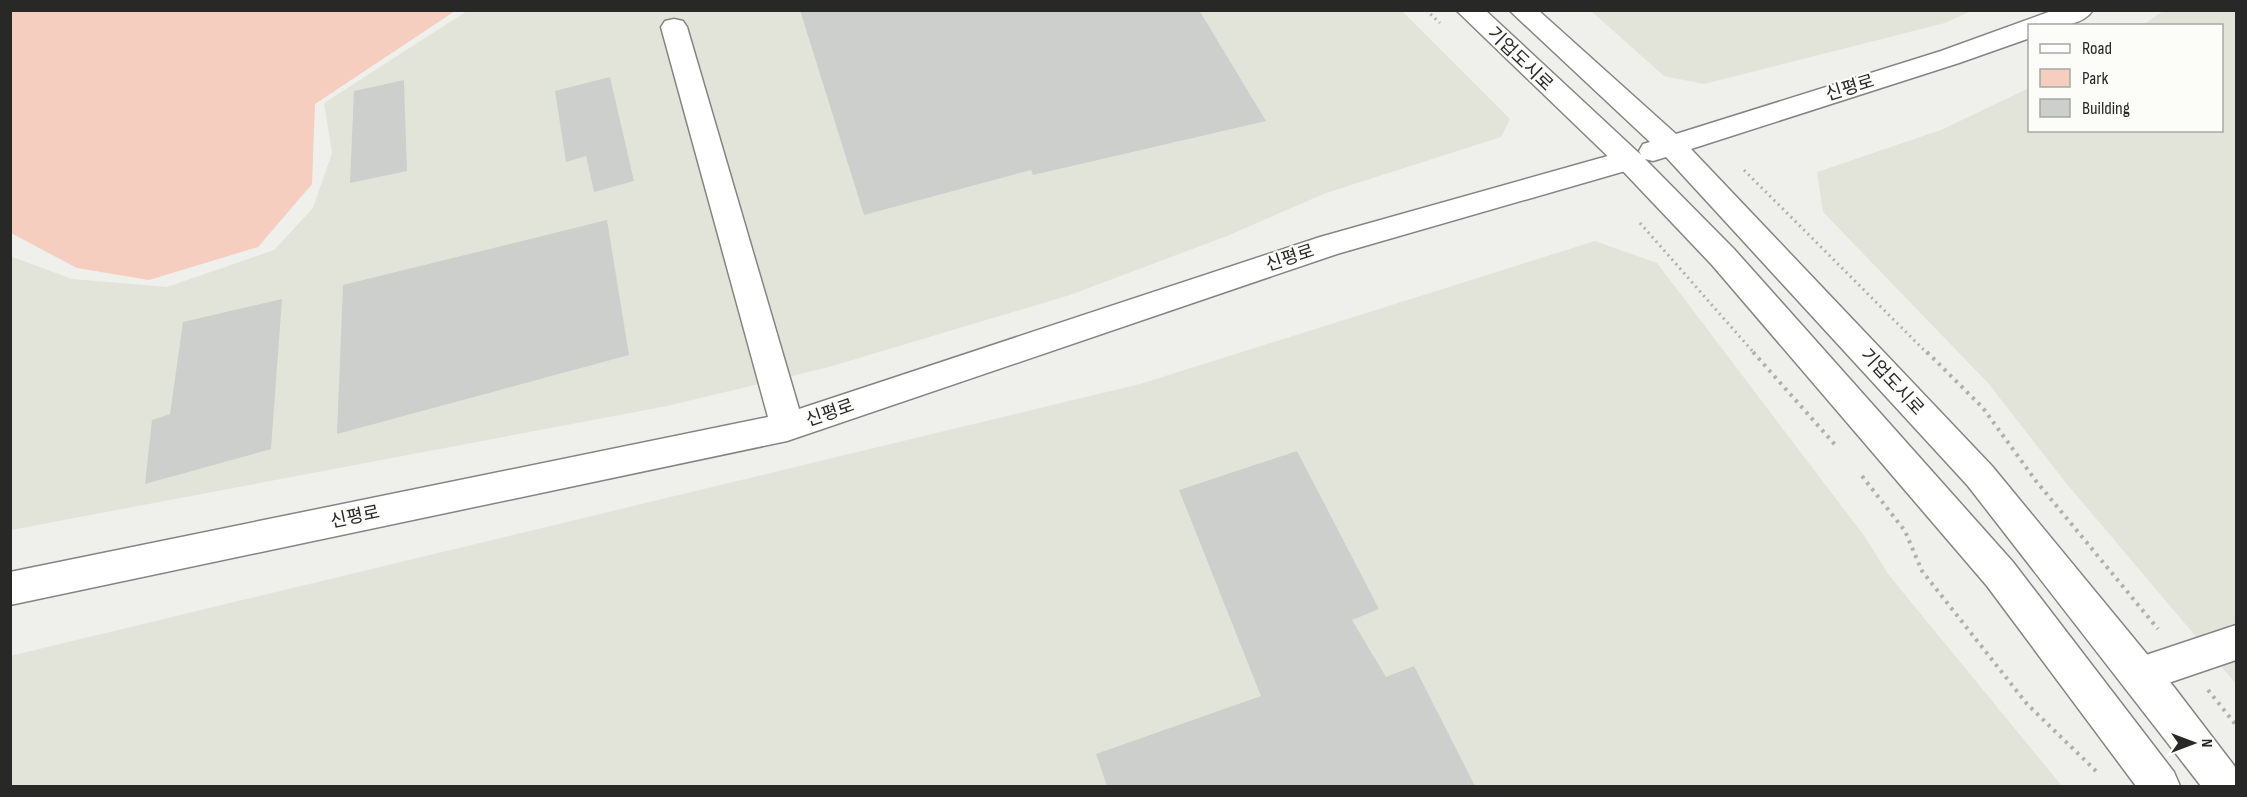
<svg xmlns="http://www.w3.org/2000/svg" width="2247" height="797" viewBox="0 0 2247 797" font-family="'Sofia Sans Condensed','Noto Sans KR',sans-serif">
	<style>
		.built { fill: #e3e4d9 }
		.green { fill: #f5cec0 }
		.building { fill: #cdcfcd }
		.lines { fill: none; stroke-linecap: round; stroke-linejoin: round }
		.minor-casing { stroke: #848582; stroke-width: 3 }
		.tertiary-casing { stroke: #848582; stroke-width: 3 }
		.path-far1 { stroke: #b0b0ad; stroke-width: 3; stroke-dasharray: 2 4; stroke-linecap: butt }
		.path { stroke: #b0b0ad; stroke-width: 4; stroke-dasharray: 3 5; stroke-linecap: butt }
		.minor { fill: #fff; fill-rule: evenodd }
		.tertiary { fill: #fff; fill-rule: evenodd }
		.labels { text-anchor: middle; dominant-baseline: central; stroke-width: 4.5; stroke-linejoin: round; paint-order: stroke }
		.street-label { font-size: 18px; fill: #282826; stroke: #fcfdf9 }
	</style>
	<rect width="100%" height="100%" fill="#efefec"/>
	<g class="built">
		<polygon points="467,11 1402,11 1510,119 1501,137 1326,193 1227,236 1070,295 829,367 667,406 11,530 10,256 72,279 167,287 274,250 313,208 332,153 324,103"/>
		<polygon points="1591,11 1971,11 1945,23 1704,84 1664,76"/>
		<polygon points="2163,11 2236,11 2236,684 2066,483 1988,383 1823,212 1817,172 1941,130 2029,88 2030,130 2222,130 2222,26 2143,25"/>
		<polygon points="1595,241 1657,263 1865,537 1888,574 2062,786 11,786 10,656 1140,384"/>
	</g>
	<polygon class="green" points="10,11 11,10 455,11 315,104 312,184 258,247 149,280 77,268 11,233"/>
	<g class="building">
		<polygon points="800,10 1199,10 1266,121 1033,175 1031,170 864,215"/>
		<polygon points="610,77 634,181 594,192 586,156 566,162 555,91"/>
		<polygon points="404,80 407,171 350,183 354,91"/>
		<polygon points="607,220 629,355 337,434 343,285"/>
		<polygon points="282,299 271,449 145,484 152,420 170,414 183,322"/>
		<polygon points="1297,451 1379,609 1352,620 1386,677 1414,666 1475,786 1107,786 1096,754 1261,696 1179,490"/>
	</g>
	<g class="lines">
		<defs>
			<g id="minor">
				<polygon points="674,19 683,21 687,27 799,409 1320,237 1629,150 1639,153 1643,160 1639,167 1337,254 787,441 10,605 10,572 768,417 661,27 665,21"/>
				<polygon points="2236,625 2236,660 2139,693 2125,688 2120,675 2125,662"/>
			</g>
			<path id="tertiary" d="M 1456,10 L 1485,10 L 1641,155 L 1639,151 L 1643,144 L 1650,142 L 1509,10 L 1538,10 L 1676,134 L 1941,51 L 2054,10 L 2093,10 C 2081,29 2049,26 2030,26 L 2030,38 L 1959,63 L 1691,149 L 1992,466 L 2174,687 L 2236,768 L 2236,786 L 2201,786 L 1968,486 L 1666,157 L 1653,161 L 1645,159 L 1734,249 L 2013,562 L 2174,772 L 2180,786 L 2136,786 L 1987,586 L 1712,265 L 1619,167 Z"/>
		</defs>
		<use href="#minor" class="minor-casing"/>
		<use href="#tertiary" class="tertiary-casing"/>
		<g class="path-far1">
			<polyline points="1426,10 1440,23"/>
			<polyline points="1744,170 1928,354"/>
			<polyline points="1640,223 1755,354"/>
		</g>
		<g class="path">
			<polyline points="1753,352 1837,447"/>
			<polyline points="1927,352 1983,408 2036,481 2158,629"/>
			<polyline points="1862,476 1905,531 1922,571 2027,704 2096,771"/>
			<polyline points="2208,690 2236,725"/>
		</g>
		<use href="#minor" class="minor"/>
		<use href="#tertiary" class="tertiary"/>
	</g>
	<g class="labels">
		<g class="street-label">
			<text transform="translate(1520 59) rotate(44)">기업도시로</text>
			<text transform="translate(1850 88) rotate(-17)">신평로</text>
			<text transform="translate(1290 258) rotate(-18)">신평로</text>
			<text transform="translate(1892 382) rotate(47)">기업도시로</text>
			<text transform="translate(830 413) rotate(-19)">신평로</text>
			<text transform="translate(355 517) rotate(-12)">신평로</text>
		</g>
	</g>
	<rect width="2247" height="797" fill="none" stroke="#282826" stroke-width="24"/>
	<rect x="2028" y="24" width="195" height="108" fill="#fcfdf9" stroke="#a7a8a5" stroke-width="1.5"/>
	<rect x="2040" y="44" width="30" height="9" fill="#ffffff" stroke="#a7a8a5" stroke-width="1.5"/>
	<text x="2082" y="54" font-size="18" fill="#282826">Road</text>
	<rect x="2040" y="69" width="30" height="18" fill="#f5cec0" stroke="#a7a8a5" stroke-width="1.5"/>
	<text x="2082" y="84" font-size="18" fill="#282826">Park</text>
	<rect x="2040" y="99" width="30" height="18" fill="#cdcfcd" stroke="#a7a8a5" stroke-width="1.5"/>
	<text x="2082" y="114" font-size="18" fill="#282826">Building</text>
	<g transform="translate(2193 743) rotate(90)" stroke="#fcfdf9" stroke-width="4.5" paint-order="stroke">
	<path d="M0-4.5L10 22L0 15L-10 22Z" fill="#282826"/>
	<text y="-9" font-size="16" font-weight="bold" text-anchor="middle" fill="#282826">N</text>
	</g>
</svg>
